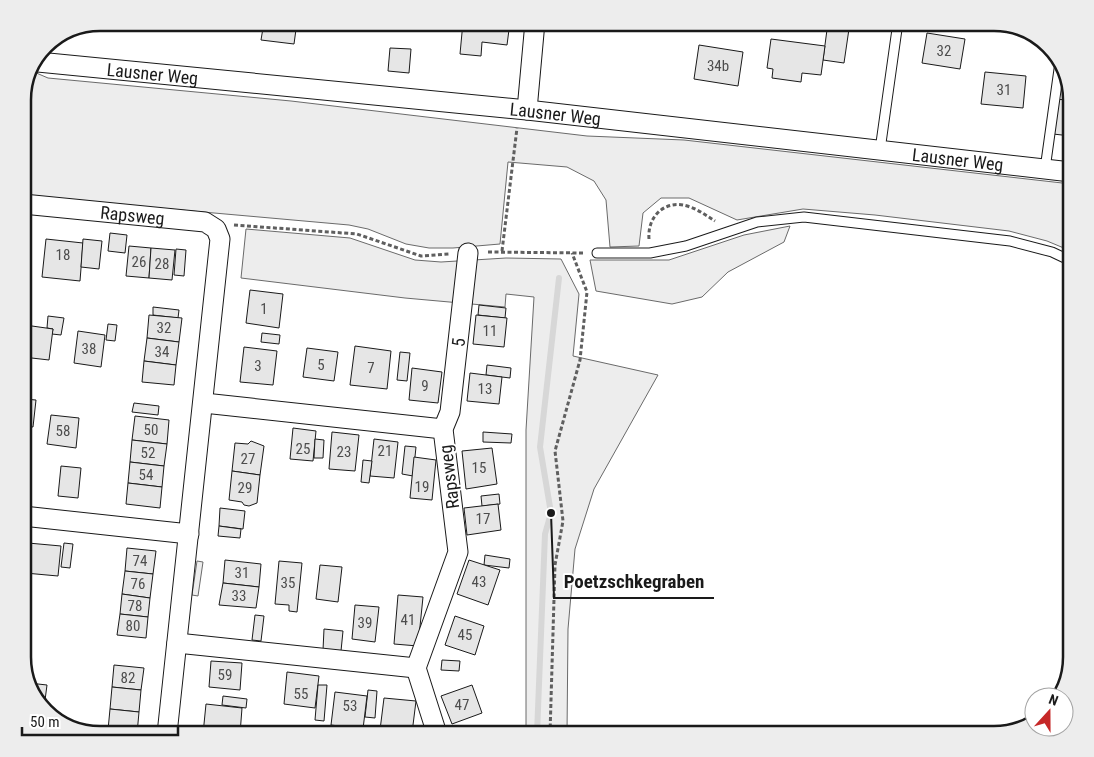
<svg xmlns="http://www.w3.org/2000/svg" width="1094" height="757" viewBox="0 0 1094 757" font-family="'Roboto Condensed',sans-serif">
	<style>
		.built { fill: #ededed; stroke: #6a6a6a }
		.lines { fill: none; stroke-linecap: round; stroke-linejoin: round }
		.stream { stroke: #d7d7d7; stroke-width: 6 }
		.building { fill: #e6e6e6; stroke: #1a1a1a }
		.lane-casing { stroke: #1a1a1a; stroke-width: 11 }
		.street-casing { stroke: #1a1a1a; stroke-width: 21 }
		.path { stroke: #5f5f5f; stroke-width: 3; stroke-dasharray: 4 2.5; stroke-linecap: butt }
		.lane { stroke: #fff; stroke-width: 9 }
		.street { stroke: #fff; stroke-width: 19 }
		.labels { text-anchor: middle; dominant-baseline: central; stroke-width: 4; stroke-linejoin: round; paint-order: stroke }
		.number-label { font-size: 15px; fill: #4d4d4d }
		.street-label { font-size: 18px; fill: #1a1a1a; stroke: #fff }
		.rim { fill: none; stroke: #1a1a1a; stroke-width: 2.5 }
		.leader { fill: none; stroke: #1a1a1a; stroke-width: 2 }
		.callout-dot { fill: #1a1a1a; stroke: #fff; stroke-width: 2 }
		.callout-label { font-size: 19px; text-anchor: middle; font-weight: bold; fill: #1a1a1a; stroke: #fff; stroke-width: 4; stroke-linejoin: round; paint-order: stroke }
	</style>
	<rect width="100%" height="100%" fill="#fff"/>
	<g class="built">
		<polygon points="34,72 48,78 291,101 587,136 684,140 1071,184 1071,251 1047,241 1009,231 875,215 803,209 737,220 689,198 661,198 643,213 639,246 610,247 606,200 594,181 567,167 508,162 500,244 453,248 429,248 406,244 368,229 349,225 23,196 23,96"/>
		<polygon points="790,226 784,242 728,272 702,297 672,304 596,291 590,260 669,260 744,235"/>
		<polygon points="246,229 350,238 415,260 441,262 506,258 561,259 579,294 573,356 658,375 594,489 575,549 568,629 567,734 526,734 526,430 534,297 506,294 505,307 405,298 241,278"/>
		<polygon points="197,561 203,562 198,596 192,595"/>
	</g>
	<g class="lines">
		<polyline class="stream" points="537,734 545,534 551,513 540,447 559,278"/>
	</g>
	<g class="building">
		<polygon points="264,22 297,22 294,44 261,40"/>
		<polygon points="463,22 510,22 507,45 482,42 481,56 460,54"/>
		<polygon points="828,22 850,22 844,63 823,60"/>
		<polygon points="927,33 965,39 960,69 922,63"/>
		<polygon points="771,39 825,46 821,75 802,73 801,82 772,78 773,69 767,68"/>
		<polygon points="699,45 743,52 738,86 694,79"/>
		<polygon points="390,48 411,49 409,73 388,71"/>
		<polygon points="985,72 1026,76 1023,108 981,104"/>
		<polygon points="1067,86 1071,100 1071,136 1053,134 1057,99 1065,100"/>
		<polygon points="110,233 127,235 125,253 108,251"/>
		<polygon points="46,239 83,243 80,281 42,277"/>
		<polygon points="83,239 102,241 99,269 81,267"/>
		<polygon points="129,246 151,248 149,278 126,276"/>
		<polygon points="151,248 175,250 172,280 149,278"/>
		<polygon points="176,249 186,250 184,276 174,275"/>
		<polygon points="250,290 283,294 279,328 246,323"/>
		<polygon points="479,305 506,308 505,318 478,315"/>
		<polygon points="153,307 179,310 178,318 153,315"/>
		<polygon points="149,315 182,318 179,342 147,338"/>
		<polygon points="476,315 507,318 504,347 473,344"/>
		<polygon points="48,316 64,318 61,335 52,334 53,329 47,328"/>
		<polygon points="108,324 117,325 115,341 106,340"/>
		<polygon points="25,325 53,329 49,360 23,357"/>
		<polygon points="78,331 105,335 101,367 74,363"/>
		<polygon points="262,333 280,335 279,344 261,342"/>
		<polygon points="147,338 179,342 176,365 144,361"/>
		<polygon points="355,346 391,351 387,389 350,385"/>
		<polygon points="244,347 277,351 273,385 240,382"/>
		<polygon points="307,348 338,352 334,381 303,377"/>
		<polygon points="400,352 410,353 407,381 397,380"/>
		<polygon points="144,361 176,365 174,385 142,382"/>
		<polygon points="487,365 511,368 510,378 486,375"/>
		<polygon points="412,368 442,372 438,403 409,400"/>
		<polygon points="470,373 502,377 499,404 467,401"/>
		<polygon points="24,399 36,400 33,427 23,426"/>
		<polygon points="134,403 159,406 158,415 132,412"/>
		<polygon points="51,415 79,418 76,448 47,444"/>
		<polygon points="135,416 169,420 167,444 132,440"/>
		<polygon points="293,428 316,431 313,461 290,459"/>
		<polygon points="332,432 359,435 355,471 329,469"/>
		<polygon points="483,432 512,434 511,443 483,442"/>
		<polygon points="315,439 324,440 323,458 314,458"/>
		<polygon points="374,439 398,442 394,478 370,476"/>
		<polygon points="132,440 167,444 164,466 130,462"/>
		<polygon points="251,441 264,446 260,475 232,471 235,443 248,444"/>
		<polygon points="405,446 416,447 413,476 402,474"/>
		<polygon points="492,448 497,484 466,489 462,451"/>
		<polygon points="414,457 436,460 432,500 410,498"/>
		<polygon points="363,460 372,461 369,483 361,482"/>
		<polygon points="130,462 164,466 162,487 128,483"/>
		<polygon points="61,466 81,468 78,498 58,496"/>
		<polygon points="232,471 260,475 257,503 249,506 244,505 242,502 229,500"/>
		<polygon points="128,483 162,487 160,508 126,504"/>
		<polygon points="499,494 500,504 482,506 481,496"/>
		<polygon points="498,504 501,530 467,535 464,508"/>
		<polygon points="220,508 245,511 243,529 219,526"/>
		<polygon points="219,526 241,529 240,538 218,536"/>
		<polygon points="28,543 61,546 58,576 25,573"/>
		<polygon points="64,543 73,544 70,568 61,567"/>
		<polygon points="127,548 156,551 153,574 125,571"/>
		<polygon points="485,555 510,559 509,568 484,565"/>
		<polygon points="225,560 261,564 259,587 223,583"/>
		<polygon points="469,560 500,570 488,605 457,594"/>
		<polygon points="279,561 302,563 297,612 289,611 289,605 275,604"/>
		<polygon points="320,565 342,567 338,602 316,599"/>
		<polygon points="125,571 153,574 150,598 122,594"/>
		<polygon points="223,583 259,587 256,608 219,605"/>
		<polygon points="122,594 150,598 148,617 120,614"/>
		<polygon points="398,595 423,597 418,646 394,644"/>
		<polygon points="355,605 379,607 375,642 352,639"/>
		<polygon points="120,614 148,617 146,638 117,635"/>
		<polygon points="255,615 264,616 261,641 252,640"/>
		<polygon points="455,616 484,626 475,655 445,645"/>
		<polygon points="324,629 343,631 341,651 323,650"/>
		<polygon points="442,660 460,661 459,671 441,670"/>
		<polygon points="211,661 242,663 240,690 209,687"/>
		<polygon points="114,665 144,668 141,690 112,687"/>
		<polygon points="287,672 319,676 315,708 284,704"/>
		<polygon points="29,683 47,685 44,708 33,695"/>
		<polygon points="318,685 327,685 324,721 315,720"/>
		<polygon points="472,685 482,713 452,724 441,696"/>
		<polygon points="112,687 141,690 139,712 110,709"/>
		<polygon points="368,690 377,691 375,718 365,717"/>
		<polygon points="335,692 367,696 363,729 331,725"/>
		<polygon points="223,696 247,699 246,708 222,705"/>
		<polygon points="384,698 416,701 412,733 380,730"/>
		<polygon points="206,704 242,708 240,734 203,734"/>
		<polygon points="110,709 139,712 137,734 108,730"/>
		<polygon points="108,730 137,734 107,734"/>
	</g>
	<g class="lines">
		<defs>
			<g id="lane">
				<polyline points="880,150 898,22"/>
				<polyline points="1045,169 1060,62"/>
				<polyline points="597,253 650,253 686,246 757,222 804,217 1010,241 1052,252 1071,261"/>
			</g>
			<g id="street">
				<path id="s1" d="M 38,62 L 527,110 L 1071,172"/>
				<polyline points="527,110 535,22"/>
				<path id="s2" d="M 23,204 L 205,222 L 216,229 L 220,239 L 167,734"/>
				<polyline points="204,403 443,429"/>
				<polyline points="23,516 189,534"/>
				<polyline points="177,643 416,668"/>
				<path id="s3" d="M 437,734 L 416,668 L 458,552 L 443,429 L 450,412 L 468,253"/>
			</g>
		</defs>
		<use href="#lane" class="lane-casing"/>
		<use href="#street" class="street-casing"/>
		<g class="path">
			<polyline points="234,225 357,234 421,256 449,254"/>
			<path d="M 649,239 C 647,215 667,198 690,207 C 699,210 707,216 715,221"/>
			<polyline points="502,251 517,128"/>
			<polyline points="488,252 584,253"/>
			<polyline points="550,734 555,565 563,521 555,451 580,360 587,292 572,253"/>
		</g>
		<use href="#lane" class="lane"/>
		<use href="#street" class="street"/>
	</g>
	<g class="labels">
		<g class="number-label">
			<text x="944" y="51">32</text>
			<text x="718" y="66">34b</text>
			<text x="1004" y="90">31</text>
			<text x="63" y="255">18</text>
			<text x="139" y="262">26</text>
			<text x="162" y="264">28</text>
			<text x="264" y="309">1</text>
			<text x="164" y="328">32</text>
			<text x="490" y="331">11</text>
			<text x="89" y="349">38</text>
			<text x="162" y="352">34</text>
			<text x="321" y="365">5</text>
			<text x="258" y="366">3</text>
			<text x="371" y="368">7</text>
			<text x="425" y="386">9</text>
			<text x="485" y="389">13</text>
			<text x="151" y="430">50</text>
			<text x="63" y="431">58</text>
			<text x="303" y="449">25</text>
			<text x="385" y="451">21</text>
			<text x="344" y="452">23</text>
			<text x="148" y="453">52</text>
			<text x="248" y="459">27</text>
			<text x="479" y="468">15</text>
			<text x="146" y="475">54</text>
			<text x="422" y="487">19</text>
			<text x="245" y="488">29</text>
			<text x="483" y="519">17</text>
			<text x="140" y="561">74</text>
			<text x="242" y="573">31</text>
			<text x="479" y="582">43</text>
			<text x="288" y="583">35</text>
			<text x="138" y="584">76</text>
			<text x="239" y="596">33</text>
			<text x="135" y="606">78</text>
			<text x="408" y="620">41</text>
			<text x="365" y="623">39</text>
			<text x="133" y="626">80</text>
			<text x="465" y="635">45</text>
			<text x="225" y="675">59</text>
			<text x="128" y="678">82</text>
			<text x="301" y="694">55</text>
			<text x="462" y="705">47</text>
			<text x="350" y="706">53</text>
		</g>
		<g class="street-label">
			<text stroke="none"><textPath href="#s1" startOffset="115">Lausner Weg</textPath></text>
			<text stroke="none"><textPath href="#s1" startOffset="520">Lausner Weg</textPath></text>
			<text stroke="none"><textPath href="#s1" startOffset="925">Lausner Weg</textPath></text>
			<text stroke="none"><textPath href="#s2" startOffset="110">Rapsweg</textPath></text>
			<text stroke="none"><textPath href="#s3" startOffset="405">5</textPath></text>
			<text transform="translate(449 477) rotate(-97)">Rapsweg</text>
		</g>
	</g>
	<path d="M0 0H1094V757H0ZM100 31H994A69 69 0 0 1 1063 100V657A69 69 0 0 1 994 726H100A69 69 0 0 1 31 657V100A69 69 0 0 1 100 31Z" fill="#ededed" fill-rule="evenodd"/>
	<path class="rim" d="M100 31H994A69 69 0 0 1 1063 100V657A69 69 0 0 1 994 726H100A69 69 0 0 1 31 657V100A69 69 0 0 1 100 31Z"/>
	<path class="leader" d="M551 513L554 598H714"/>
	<circle class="callout-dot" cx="551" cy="513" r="5"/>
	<g class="callout-label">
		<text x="634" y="588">Poetzschkegraben</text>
	</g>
	<g transform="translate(1049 712) rotate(21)"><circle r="24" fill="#ffffff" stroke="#a3a3a3"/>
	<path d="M0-4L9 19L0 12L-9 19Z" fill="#c62828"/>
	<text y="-8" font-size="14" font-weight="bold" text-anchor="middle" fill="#1a1a1a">N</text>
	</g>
	<path d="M22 727v8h156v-8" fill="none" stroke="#1a1a1a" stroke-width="2.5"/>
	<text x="30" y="727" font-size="15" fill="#1a1a1a" stroke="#ffffff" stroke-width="4" paint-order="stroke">50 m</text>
</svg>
